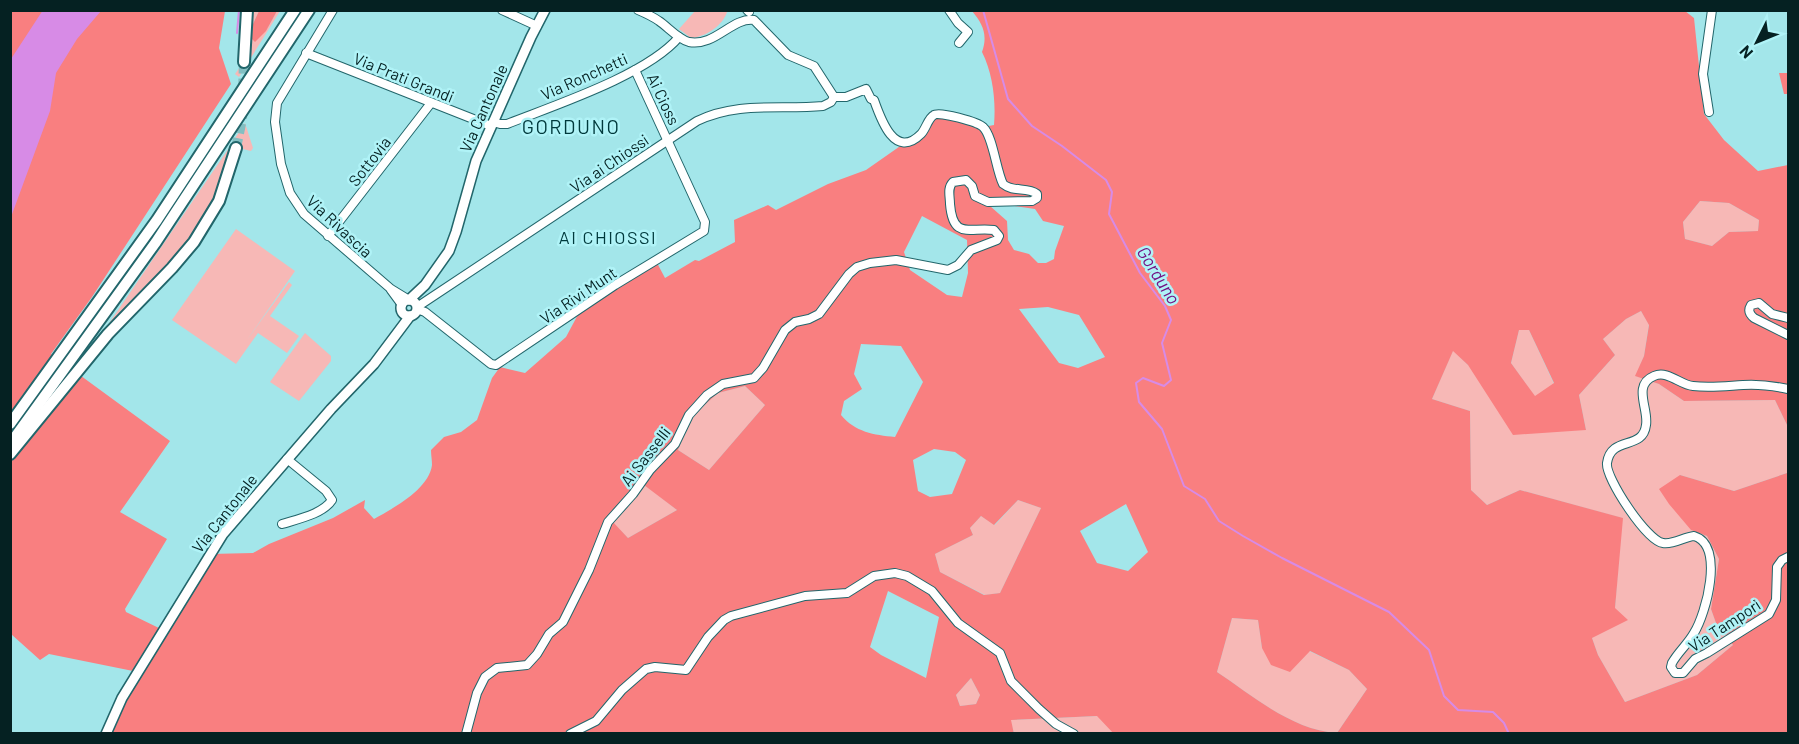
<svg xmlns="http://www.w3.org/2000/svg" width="1799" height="744" viewBox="0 0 1799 744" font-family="Barlow,sans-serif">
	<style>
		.green { fill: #f7b8b6 }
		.forest { fill: #f97f80; fill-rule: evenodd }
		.water { fill: #d78be6 }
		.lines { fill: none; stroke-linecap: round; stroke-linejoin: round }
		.stream { stroke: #d78be6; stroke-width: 2 }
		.highway-tunnel { stroke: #83bfc2; stroke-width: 10; stroke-dasharray: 10 5; stroke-linecap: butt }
		.minor-casing { stroke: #22666b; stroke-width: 10 }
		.major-casing { stroke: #22666b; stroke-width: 12 }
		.highway-casing { stroke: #22666b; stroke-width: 14 }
		.minor { stroke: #fff; stroke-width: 8 }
		.major { stroke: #fff; stroke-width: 9 }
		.highway { stroke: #fff; stroke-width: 10 }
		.labels { text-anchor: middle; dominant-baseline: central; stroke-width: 5; stroke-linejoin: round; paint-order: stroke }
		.street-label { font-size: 16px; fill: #052122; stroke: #b0f3f7 }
		.neighbourhood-label { font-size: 18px; letter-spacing: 1.5px; fill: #00393c; stroke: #b0f3f7 }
		.water-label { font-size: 18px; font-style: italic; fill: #731383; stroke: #b0f3f7 }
		.quarter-label { font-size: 20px; letter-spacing: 1.5px; fill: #00393c; stroke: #b0f3f7 }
	</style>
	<rect width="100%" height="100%" fill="#a3e6ea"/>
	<g class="green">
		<polygon points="252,11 259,11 253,24 266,31 277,11 280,11 239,77 235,74 250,53"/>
		<path d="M 695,11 L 725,11 L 727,12 C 723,25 706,37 691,38 L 679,29 Z"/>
		<polygon points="245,123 253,148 251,151 230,146"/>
		<polygon points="229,148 230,149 225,178 196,235 101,335"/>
		<polygon points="1700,201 1729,203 1759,220 1758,231 1729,232 1712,246 1685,239 1683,222"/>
		<polygon points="236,229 295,271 247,340 289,282 292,285 270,316 299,336 287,353 258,333 236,364 172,320"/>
		<polygon points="1641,311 1649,324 1644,356 1636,376 1659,384 1684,401 1775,400 1788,427 1788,467 1787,473 1734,491 1680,475 1691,530 1707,536 1719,559 1711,609 1716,623 1733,645 1697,675 1625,702 1598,655 1592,638 1615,608 1622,518 1520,490 1487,505 1471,490 1470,411 1432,399 1453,350 1468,365 1586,430 1579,395 1615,355 1603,339 1626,319"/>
		<polygon points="1519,330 1529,330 1554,384 1535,397 1511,363"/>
		<polygon points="305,333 331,356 331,361 299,401 270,382"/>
		<polygon points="745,386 765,405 709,470 678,450 689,419 718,393"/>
		<polygon points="644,484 677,510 628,538 611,521"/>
		<polygon points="1018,500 1041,508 1000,593 985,595 940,572 935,554 973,535 970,528 981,516 995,525"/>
		<path d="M 1232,618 L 1258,620 L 1262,648 L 1309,651 L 1349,670 L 1367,689 L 1337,733 C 1292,730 1253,696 1217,672 Z"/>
		<polygon points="971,678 980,695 976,704 960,706 956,695"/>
		<polygon points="1098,716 1114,733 1014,733 1010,720"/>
	</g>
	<g class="forest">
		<path d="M 11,11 L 225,11 L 219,48 L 231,84 L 92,297 L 51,354 L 170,441 L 120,512 L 167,539 L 125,609 L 126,612 L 163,630 L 210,554 L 253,553 L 269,544 L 333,518 L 365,500 L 364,508 L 374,519 C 394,508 429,489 432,465 C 432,460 431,455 431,450 L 444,437 L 461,432 L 477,420 L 492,378 L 500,367 L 525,373 L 566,337 L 581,309 L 656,261 L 665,278 L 695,260 L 699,261 L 735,242 L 734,220 L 768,205 L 776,210 L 828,184 L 866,170 L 906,142 L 913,140 L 934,114 L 983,127 L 994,125 C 996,101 993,74 982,52 C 988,35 983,24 972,11 L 1685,11 L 1694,18 L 1704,114 L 1724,140 L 1758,171 L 1788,165 L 1788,427 L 1775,400 L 1684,401 L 1659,384 L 1635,376 L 1644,356 L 1649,325 L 1641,311 L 1626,319 L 1603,339 L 1615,355 L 1579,395 L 1586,430 L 1513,435 L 1468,365 L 1453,351 L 1432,399 L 1470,411 L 1471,490 L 1487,505 L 1520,490 L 1623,518 L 1615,608 L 1628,620 L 1592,638 L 1598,655 L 1625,702 L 1697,675 L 1733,645 L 1716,623 L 1711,609 L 1719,559 L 1707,536 L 1691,530 L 1669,504 L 1659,489 L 1680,475 L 1734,491 L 1787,473 L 1788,467 L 1788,733 L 1114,734 L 1097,716 L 1011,720 L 1014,734 L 106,733 L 138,672 L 49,654 L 40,660 L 11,634 ZM 1700,201 L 1729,203 L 1759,220 L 1758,231 L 1729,232 L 1712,246 L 1685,239 L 1683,222 ZM 1000,204 L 1035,209 L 1043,221 L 1064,226 L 1055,251 L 1054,259 L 1046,263 L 1038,263 L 1029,254 L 1014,250 L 1008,240 L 1007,221 L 990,206 ZM 922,216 L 967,240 L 968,273 L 962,297 L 947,295 L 910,270 L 904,252 ZM 1048,307 L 1079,315 L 1105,357 L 1078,368 L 1059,363 L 1019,309 ZM 1519,330 L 1529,330 L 1554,383 L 1535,396 L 1511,363 ZM 861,344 L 901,346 L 923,382 L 895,437 C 874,435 855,432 841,415 L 844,401 L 862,389 L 854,374 ZM 745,386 L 765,405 L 709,470 L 678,450 L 689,419 L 718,393 ZM 934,449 L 955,452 L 966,460 L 952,494 L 930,497 L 918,491 L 913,460 ZM 644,485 L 677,510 L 628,538 L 612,521 ZM 1018,500 L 1041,508 L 1000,593 L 984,595 L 940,572 L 935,554 L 973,535 L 970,528 L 981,516 L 994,525 ZM 1126,504 L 1148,552 L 1128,571 L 1097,563 L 1080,531 ZM 888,591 L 939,617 L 926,678 L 881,655 L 870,647 ZM 1232,618 L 1258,620 L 1262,648 L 1271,665 L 1290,672 L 1310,651 L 1349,670 L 1367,689 L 1337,733 C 1292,730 1253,696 1217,672 ZM 971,678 L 980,695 L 976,704 L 960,706 L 956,695 Z"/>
		<polygon points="259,11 277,11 266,31 255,42 252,39 253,24"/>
		<polygon points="1779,73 1788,73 1788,94 1784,94"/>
	</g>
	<polygon class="water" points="43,10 101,11 77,39 56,73 50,111 11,217 11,59"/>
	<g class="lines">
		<g class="stream">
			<polyline points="983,10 1008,99 1032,126 1062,146 1106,180 1112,192 1109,214 1140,273 1165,306 1171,320 1162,343 1171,380 1164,386 1143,378 1136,383 1139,402 1162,429 1184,486 1205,499 1219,521 1243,536 1282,558 1389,612 1429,650 1444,696 1458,710 1493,712 1504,723 1509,734"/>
			<polyline points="237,33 239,10"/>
		</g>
		<polyline class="highway-tunnel" points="236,148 242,119 244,62"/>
		<defs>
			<g id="minor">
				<polyline points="333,10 277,103 275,122 281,164 290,193 304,214 391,289 409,300"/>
				<polyline points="502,10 537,26"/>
				<path d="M 638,10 C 645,13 652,16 659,21 C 668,27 678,39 689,42 C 715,47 732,17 754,20 L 788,55 L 814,66 L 834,97"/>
				<polyline points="747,10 749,12"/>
				<polyline points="949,10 958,23 968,32 959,43"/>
				<polyline points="306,53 491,126"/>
				<polyline points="1709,112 1703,74 1712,10"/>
				<path d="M 493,122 L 500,124 L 507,124 C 555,105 647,75 679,37"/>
				<polyline points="328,236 431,103"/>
				<polyline points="391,290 402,305"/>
				<path d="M 417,307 L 697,121 C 738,101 780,110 823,106 L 831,102 L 834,97"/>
				<polyline points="417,309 425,312 491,364 496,365 615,285 704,231 705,222 635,70"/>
				<path d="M 1788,318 L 1772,314 L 1759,303 L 1751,305 C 1748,310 1749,314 1754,318 L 1788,335"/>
				<path d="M 1788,389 C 1774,386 1758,384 1743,385 C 1726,386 1710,388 1693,386 C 1680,385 1668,370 1654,376 C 1632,385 1649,409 1646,425 C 1643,451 1611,435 1607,463 C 1605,478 1647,541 1663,543 C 1673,545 1684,537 1694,536 C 1725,545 1706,614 1694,633 C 1688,644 1678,652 1672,663 L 1671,667 L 1675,673 L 1683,673 L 1695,659 L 1707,653 L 1769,614 L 1776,600 L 1777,567 L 1782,560 L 1788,557"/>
				<path d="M 282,524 C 298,519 323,514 332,500 L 326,491 L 287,459"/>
				<path d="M 466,734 L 477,693 L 485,677 L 497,668 L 527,665 L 537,654 L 549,634 L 563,622 L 589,570 L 608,522 L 633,494 L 650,470 L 675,444 L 689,415 L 707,395 L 723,384 L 754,378 L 763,368 L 785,330 L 795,322 L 809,319 L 819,314 L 849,274 L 857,267 L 870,263 L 896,260 L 948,270 L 958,265 L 971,250 L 997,240 L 999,236 L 994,230 C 969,227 953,240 950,204 C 950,196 947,188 953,182 L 966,180 L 972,186 L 975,196 L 988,202 L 1032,201 L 1037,198 L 1037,194 C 1027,186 1014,193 1003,184 C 996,170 993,136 983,127 C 978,122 939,111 934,115 C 928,118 926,129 921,134 C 895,160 881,120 874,100 L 871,99 L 866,89 L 846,97 L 834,97"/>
				<polyline points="570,734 596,721 622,690 646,669 655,667 686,670 708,637 724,620 731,616 805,596 847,593 874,576 895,573 907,576 932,591 958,623 1000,653 1011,681 1039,709 1056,724 1074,734"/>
			</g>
			<g id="major">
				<polyline points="409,300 425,285 449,251 456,232 476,161 531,37 545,10"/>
				<circle cx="409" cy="308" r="8"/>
				<polyline points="106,734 122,698 223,534 331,409 374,364 410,316"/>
			</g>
			<g id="highway">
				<polyline points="244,62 247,10"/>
				<polyline points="10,424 157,220 295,10"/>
				<polyline points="10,444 156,242 309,10"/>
				<polyline points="10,454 108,334 172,268 194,242 219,201 236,148"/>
			</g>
		</defs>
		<use href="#minor" class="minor-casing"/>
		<use href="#major" class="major-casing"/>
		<use href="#highway" class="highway-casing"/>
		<use href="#minor" class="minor"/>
		<use href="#major" class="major"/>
		<use href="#highway" class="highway"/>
	</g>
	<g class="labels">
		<g class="street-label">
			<text transform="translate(584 76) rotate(-24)">Via Ronchetti</text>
			<text transform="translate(404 77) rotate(22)">Via Prati Grandi</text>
			<text transform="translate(664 99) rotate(65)">Ai Cioss</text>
			<text transform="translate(483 108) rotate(-66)">Via Cantonale</text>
			<text transform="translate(369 161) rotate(-52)">Sottovia</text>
			<text transform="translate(609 163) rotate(-34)">Via ai Chiossi</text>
			<text transform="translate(340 226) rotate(43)">Via Rivascia</text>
			<text transform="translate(578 295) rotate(-34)">Via Rivi Munt</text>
			<text transform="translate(645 456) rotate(-52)">Ai Sasselli</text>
			<text transform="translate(224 513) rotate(-52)">Via Cantonale</text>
			<text transform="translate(1724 625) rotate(-33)">Via Tamporì</text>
		</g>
		<g class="neighbourhood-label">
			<text x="608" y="237">AI CHIOSSI</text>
		</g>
		<g class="water-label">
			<text transform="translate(1159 275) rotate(58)">Gorduno</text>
		</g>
		<g class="quarter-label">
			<text x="571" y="126">GORDUNO</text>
		</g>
	</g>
	<rect width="1799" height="744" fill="none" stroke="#052122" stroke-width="24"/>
	<g transform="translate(1757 42) rotate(227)" stroke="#b0f3f7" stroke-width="4.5" paint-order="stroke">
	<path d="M0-4.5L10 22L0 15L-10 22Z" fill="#052122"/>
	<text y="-9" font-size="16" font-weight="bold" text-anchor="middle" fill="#052122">N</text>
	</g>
</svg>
